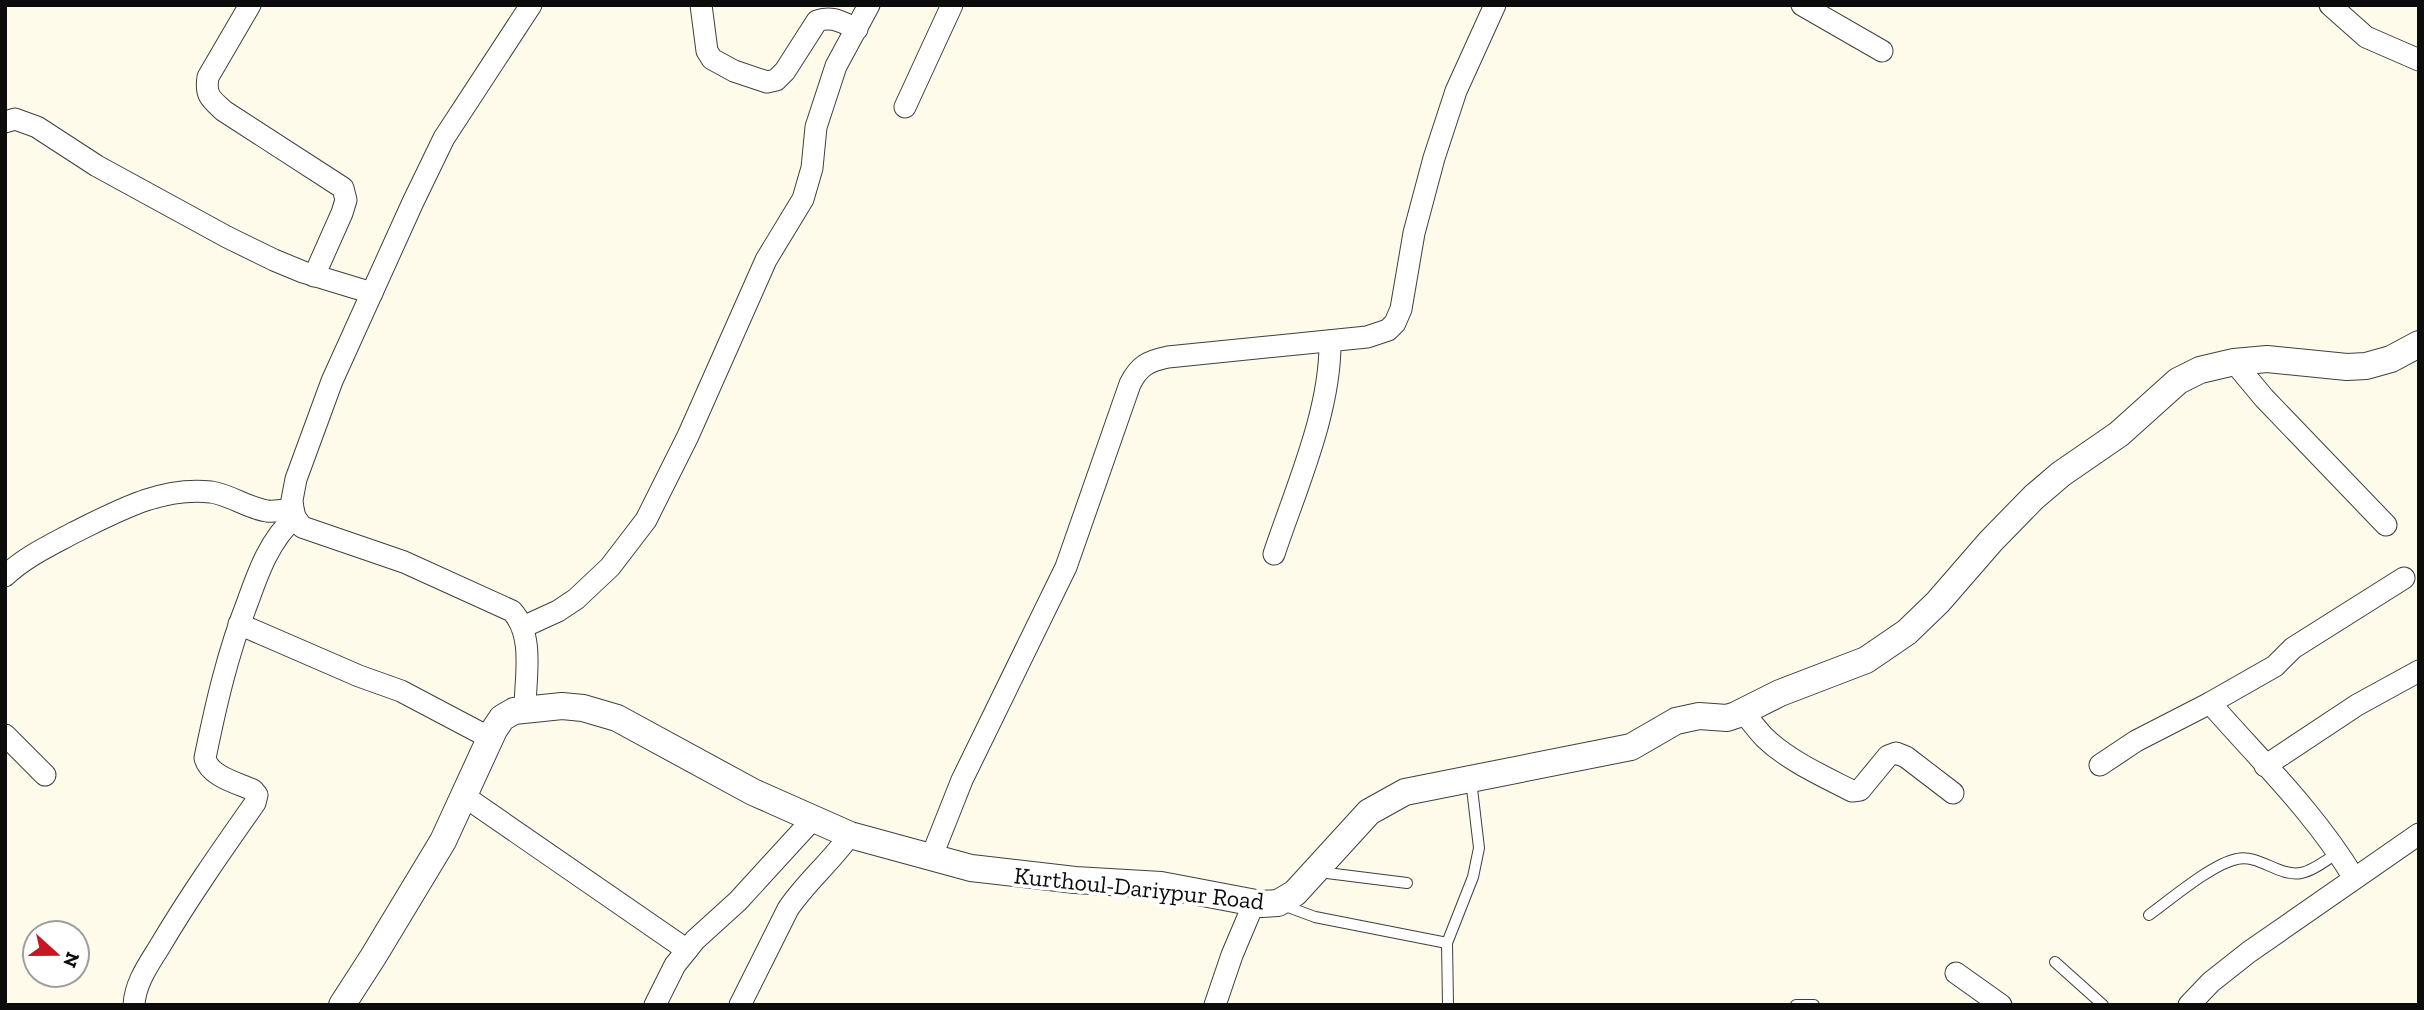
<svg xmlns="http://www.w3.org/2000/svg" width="2424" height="1010" viewBox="0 0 2424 1010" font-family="'Zilla Slab',serif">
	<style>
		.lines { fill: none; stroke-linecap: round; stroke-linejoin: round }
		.service-casing { stroke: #3f3f3f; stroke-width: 12 }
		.minor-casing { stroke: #3f3f3f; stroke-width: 23 }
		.tertiary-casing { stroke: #3f3f3f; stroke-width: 28 }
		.service { stroke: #fff; stroke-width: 10 }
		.minor { stroke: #fff; stroke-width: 21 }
		.tertiary { stroke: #fff; stroke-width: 26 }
		.labels { text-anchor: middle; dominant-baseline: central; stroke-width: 7; stroke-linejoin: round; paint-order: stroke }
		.street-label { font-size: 24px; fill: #0c0c0c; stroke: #fff }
	</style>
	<rect width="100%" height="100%" fill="#fffbeb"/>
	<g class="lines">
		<defs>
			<g id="service">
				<polyline points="1319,872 1407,883"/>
				<polyline points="1280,904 1315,917 1447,943"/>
				<path d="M 2149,915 C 2171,899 2212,864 2237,859 C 2259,854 2279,877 2301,873 C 2313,871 2328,859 2339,852"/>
				<polyline points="2055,962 2103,1005"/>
				<polyline points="1448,1005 1447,943 1473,877 1479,848 1471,780"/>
				<polyline points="1796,1005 1814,1005"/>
			</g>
			<g id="minor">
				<path d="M 250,5 L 208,77 C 205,96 211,99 224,111 L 343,188 L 346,200 L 342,213 L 314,276"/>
				<path d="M 701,5 L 707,51 L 712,59 L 734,71 L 767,82 L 776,80 L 785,71 L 817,21 C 832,15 843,23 857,29"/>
				<polyline points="1802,5 1882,51"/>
				<polyline points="2330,5 2366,37 2419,60"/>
				<polyline points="905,107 952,5"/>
				<polyline points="5,122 15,119 37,127 97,166 227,237 274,260 303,272 372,293"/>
				<polyline points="2234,362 2264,398 2386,525"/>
				<path d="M 1274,554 C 1296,488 1331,411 1330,341"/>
				<path d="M 5,576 C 25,557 49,546 73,533 C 116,512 161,486 211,492 C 231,495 247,508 267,511 C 275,512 285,510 293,509"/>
				<polyline points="239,624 359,676 401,691 490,738"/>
				<polyline points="523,627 558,611 576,599 610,567 646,520 688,436 766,260 803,199 812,168 816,127 836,66 869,5"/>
				<path d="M 2210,703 C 2260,760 2315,813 2354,878"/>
				<path d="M 525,709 C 525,678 535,636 512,611 L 404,562 L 302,527 L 295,517 L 293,509 L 292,500 L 296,479 L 332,381 L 413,202 L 444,138 L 531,5"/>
				<path d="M 1743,712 C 1751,721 1757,730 1765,738 C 1789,761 1823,776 1852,791 L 1860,790 L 1888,756 L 1896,753 L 1906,757 L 1953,793"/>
				<polyline points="5,735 45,775"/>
				<polyline points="2100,765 2136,741 2210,703 2275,666 2293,648 2404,578"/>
				<polyline points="2265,766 2357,705 2419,671"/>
				<polyline points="464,796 687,950"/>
				<path d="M 931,858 L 962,780 L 1066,567 L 1130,384 C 1139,366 1148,361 1168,357 L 1367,337 L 1388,330 L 1395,323 L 1401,309 L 1414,233 L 1434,158 L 1456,91 L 1495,5"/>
				<polyline points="1956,973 2001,1005"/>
				<path d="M 134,1005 C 135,983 149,964 160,946 C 189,897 222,850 255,803 L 257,795 L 253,790 C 237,783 209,776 205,758 C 216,704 228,652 248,601 C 259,570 270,540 295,517"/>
				<polyline points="655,1005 675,965 695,940 738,901 813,819"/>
				<path d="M 740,1005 L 788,909 C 806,882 831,862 850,835"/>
				<polyline points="1215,1005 1232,955 1254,903"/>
				<polyline points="2189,1005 2211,982 2249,952 2419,834"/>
			</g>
			<polyline id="tertiary" points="342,1005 373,957 443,841 494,730 502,718 514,711 562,706 583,708 617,718 753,792 850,835 971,868 1075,880 1161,885 1261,904 1278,903 1295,893 1369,812 1405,792 1631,747 1676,721 1699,716 1727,718 1736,715 1780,693 1866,660 1907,632 1938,602 1991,541 2034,497 2061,474 2119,434 2178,381 2200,370 2234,362 2267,359 2347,367 2366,366 2391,359 2419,344"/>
		</defs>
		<use href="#service" class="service-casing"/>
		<use href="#minor" class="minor-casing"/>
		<use href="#tertiary" class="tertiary-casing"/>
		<use href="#service" class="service"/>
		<use href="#minor" class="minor"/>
		<use href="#tertiary" class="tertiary"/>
	</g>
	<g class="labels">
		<g class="street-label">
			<text transform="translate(1139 888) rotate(6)">Kurthoul-Dariypur Road</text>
		</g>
	</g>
	<rect width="2424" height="1010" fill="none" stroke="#0c0c0c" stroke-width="14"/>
	<g transform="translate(56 954) rotate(111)"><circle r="33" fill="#ffffff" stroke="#9e9e9e" stroke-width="2"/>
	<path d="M0-5L12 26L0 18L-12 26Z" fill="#ca1622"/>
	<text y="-10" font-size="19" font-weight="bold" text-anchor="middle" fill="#0c0c0c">N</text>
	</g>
</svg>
